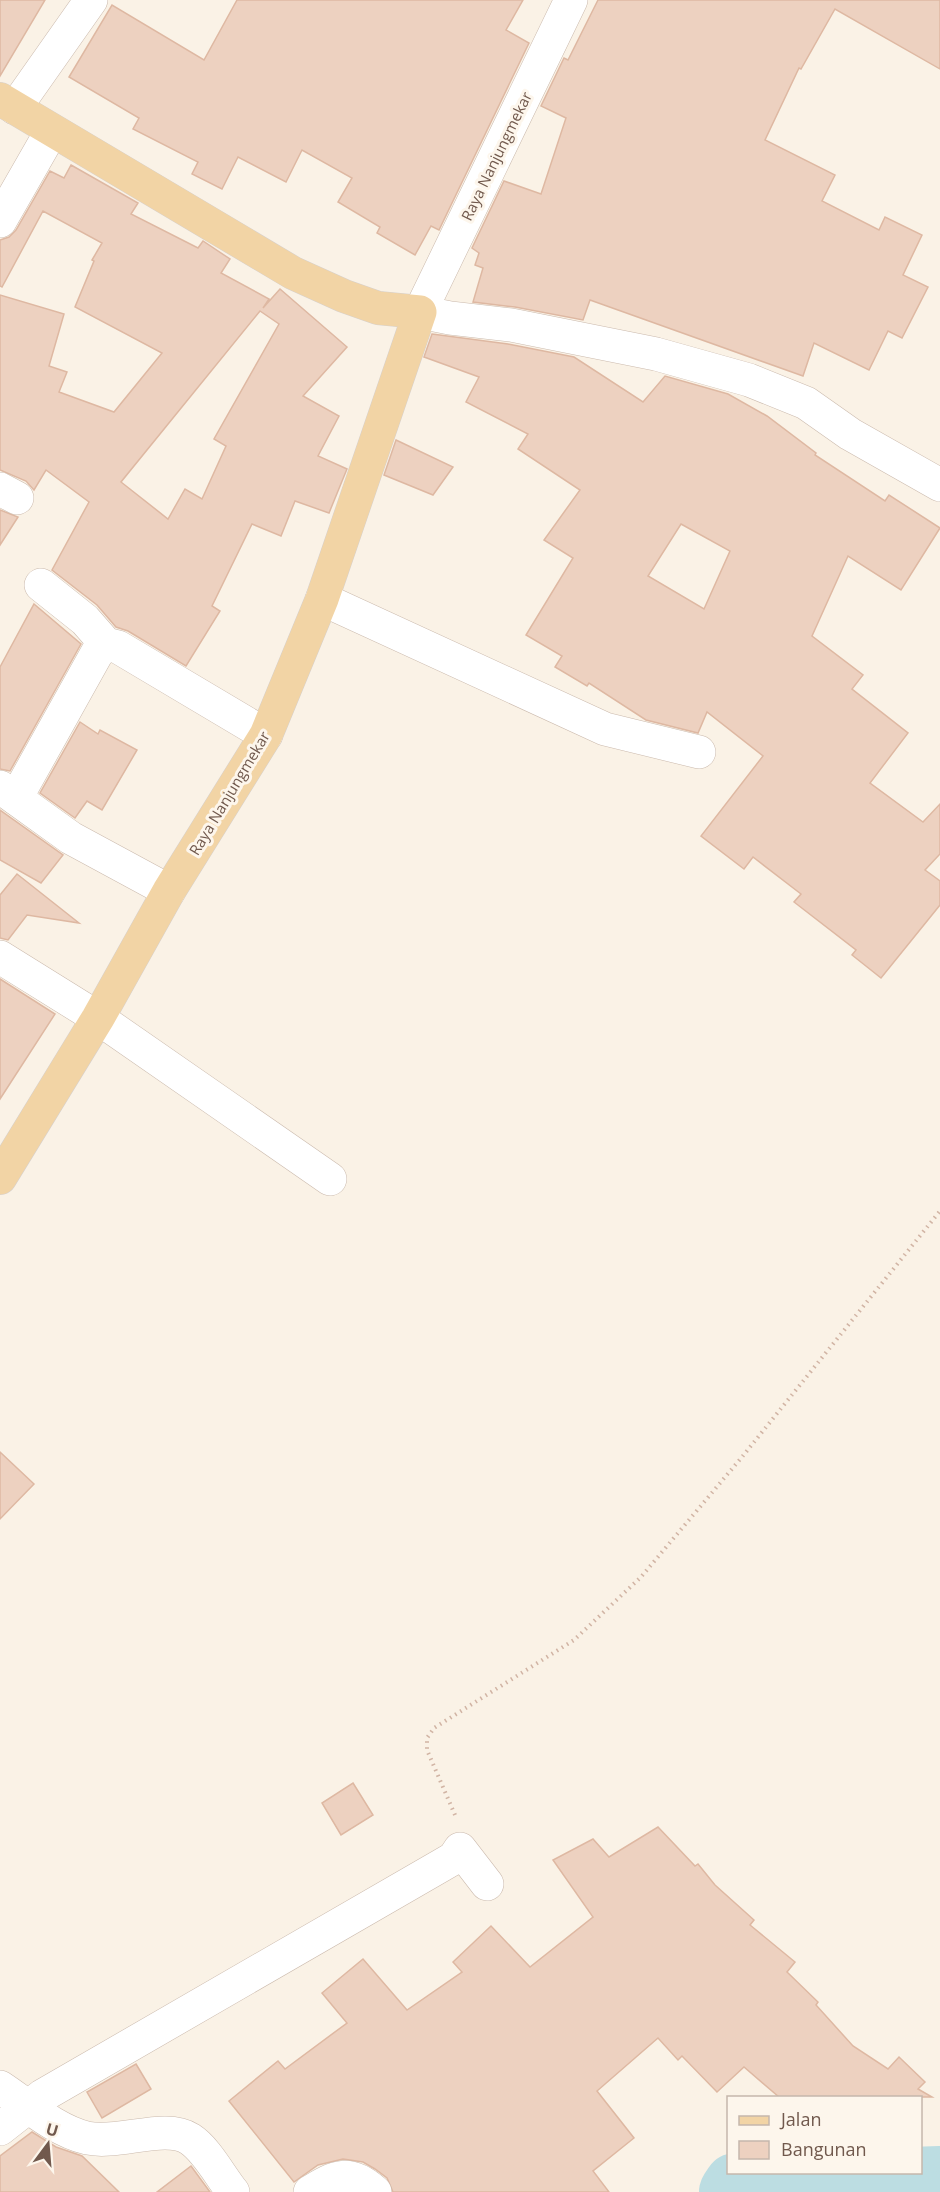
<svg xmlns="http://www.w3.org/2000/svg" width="940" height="2192" viewBox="0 0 940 2192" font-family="'Open Sans',sans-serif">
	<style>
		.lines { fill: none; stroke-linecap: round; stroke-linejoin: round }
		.river { stroke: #bcdde2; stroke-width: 66 }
		.building { fill: #edd1c0; stroke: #deb8a2; stroke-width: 1.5; fill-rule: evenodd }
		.minor-casing { stroke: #cbbaad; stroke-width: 34 }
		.major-casing { stroke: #d7d1cd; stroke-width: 34 }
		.path { stroke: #d1b4a4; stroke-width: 4; stroke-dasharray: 1.5 4.5; stroke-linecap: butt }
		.minor { stroke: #fff; stroke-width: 33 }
		.major { stroke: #f2d4a5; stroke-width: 33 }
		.labels { text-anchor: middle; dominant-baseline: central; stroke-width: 6; stroke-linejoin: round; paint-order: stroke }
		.street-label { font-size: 15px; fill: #71594d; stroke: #fdf6ec }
	</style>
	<rect width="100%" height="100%" fill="#faf2e6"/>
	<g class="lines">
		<polyline class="river" points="732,2192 736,2186 940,2179"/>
	</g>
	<g class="building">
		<polygon points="0,0 45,0 0,76"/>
		<polygon points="237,0 523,0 506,30 529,43 439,230 431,226 415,255 377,233 380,227 338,202 352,178 302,150 286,182 238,157 222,189 192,174 198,162 133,129 139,118 69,77 112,5 204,60"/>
		<polygon points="598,0 940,0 940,69 835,9 801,69 799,68 765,140 835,175 822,201 879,230 885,217 922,235 903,275 928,287 902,338 888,331 869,370 814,343 803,376 590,300 583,320 515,307 473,302 483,268 475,265 479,253 472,248 504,181 541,194 566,118 541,106 564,58 568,60"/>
		<path d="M 71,165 L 138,203 L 131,214 L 198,248 L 203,241 L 230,259 L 221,273 L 269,299 L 263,308 L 280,289 L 347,347 L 303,396 L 339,416 L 318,456 L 347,469 L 329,513 L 295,501 L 281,536 L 252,524 L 212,606 L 220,611 L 186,666 L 128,631 L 116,627 L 97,605 L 52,570 L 89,502 L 46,470 L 34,490 L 26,481 L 0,470 L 0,295 L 64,314 L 49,366 L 67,372 L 59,392 L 114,412 L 162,353 L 75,307 L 94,261 L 92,260 L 102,243 L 43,211 L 2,287 L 0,286 L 0,240 L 9,237 L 16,230 L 50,171 L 64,178 ZM 260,311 L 279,324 L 214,439 L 226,446 L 202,499 L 185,489 L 168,519 L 121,482 Z"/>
		<path d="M 432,334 L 508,344 L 574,357 L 643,402 L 665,376 L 728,394 L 767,416 L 816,453 L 815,455 L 885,501 L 889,495 L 940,528 L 901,590 L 848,556 L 812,636 L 863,675 L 852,689 L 908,733 L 870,783 L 923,822 L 940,804 L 940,854 L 925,870 L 940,881 L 940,905 L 881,978 L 852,955 L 856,950 L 794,902 L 801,894 L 753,857 L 744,869 L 701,836 L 763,756 L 707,712 L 698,733 L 646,720 L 589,683 L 587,686 L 555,667 L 562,656 L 526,635 L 573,558 L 544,540 L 580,490 L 518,449 L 528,434 L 466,402 L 479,377 L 424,357 ZM 681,524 L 730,551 L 704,609 L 648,576 Z"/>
		<polygon points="396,440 453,467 433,495 384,475"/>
		<polygon points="0,510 18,517 0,545"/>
		<polygon points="34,604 81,644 10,771 0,769 0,667"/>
		<polygon points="80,722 98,734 100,730 137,750 102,810 87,801 75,818 40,793"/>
		<polygon points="0,810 63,855 41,883 0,860"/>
		<polygon points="17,874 79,923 27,915 8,940 0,938 0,895"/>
		<polygon points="0,979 55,1014 0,1099"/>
		<polygon points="0,1452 34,1484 0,1519"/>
		<polygon points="353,1783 373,1815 341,1835 322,1803"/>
		<polygon points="658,1827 695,1866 698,1864 715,1885 754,1920 750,1925 795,1962 787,1972 818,2002 816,2005 853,2046 888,2069 899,2057 925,2082 918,2089 932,2097 779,2097 744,2067 717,2092 682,2056 678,2060 658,2038 597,2091 634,2138 593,2171 609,2192 393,2192 387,2178 375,2169 363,2162 343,2159 318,2165 294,2182 229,2101 278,2061 285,2069 347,2023 322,1993 363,1959 407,2010 462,1972 453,1962 491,1926 530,1967 593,1917 553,1860 593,1839 609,1857"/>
		<polygon points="136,2064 151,2089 102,2118 87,2092"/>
		<polygon points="32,2132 56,2147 82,2156 119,2192 0,2192 0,2156"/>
		<polygon points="191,2166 210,2192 157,2192"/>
	</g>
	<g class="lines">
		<defs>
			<g id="minor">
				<polyline points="571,0 420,312 450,318 511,325 656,354 749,380 806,403 850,434 940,485"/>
				<polyline points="15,108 91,0"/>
				<polyline points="0,221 51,132"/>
				<polyline points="0,489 17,498"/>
				<polyline points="41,585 85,620 106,644 118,647 266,735"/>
				<polyline points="322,599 605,729 699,752"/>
				<polyline points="0,787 71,838 169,891"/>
				<polyline points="16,798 97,653 106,644"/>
				<polyline points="0,957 98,1018 330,1179"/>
				<path d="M 0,2087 C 26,2104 56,2131 87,2138 C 118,2145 166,2123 190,2139 C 207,2150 220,2176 233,2192"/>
				<polyline points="0,2129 42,2096 442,1865 454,1858 460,1849 487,1884"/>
				<path d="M 310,2192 C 335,2176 350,2169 375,2192"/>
			</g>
			<polyline id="major" points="0,99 293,273 344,296 378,308 420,312 322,599 266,735 169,891 98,1018 0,1178"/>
		</defs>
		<use href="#minor" class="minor-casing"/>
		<use href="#major" class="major-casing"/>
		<polyline class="path" points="455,1815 427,1750 427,1738 434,1728 574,1640 641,1577 742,1457 940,1211"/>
		<use href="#minor" class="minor"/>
		<use href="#major" class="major"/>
	</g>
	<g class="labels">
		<g class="street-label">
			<text transform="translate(496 156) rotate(-64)">Raya Nanjungmekar</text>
			<text transform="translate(229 793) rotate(-59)">Raya Nanjungmekar</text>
		</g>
	</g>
	<rect x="727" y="2096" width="195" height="78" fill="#fdf6ec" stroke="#c5b7ac" stroke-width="1.5"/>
	<rect x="739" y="2116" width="30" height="9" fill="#f2d4a5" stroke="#c5b7ac" stroke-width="1.5"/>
	<text x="781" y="2126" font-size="18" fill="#71594d">Jalan</text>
	<rect x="739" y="2141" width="30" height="18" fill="#edd1c0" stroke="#c5b7ac" stroke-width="1.5"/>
	<text x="781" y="2156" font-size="18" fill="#71594d">Bangunan</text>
	<g transform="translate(48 2144) rotate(16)" stroke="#fdf6ec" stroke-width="4.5" paint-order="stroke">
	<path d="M0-4.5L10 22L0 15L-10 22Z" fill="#71594d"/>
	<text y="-9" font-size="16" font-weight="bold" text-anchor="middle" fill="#71594d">U</text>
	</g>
</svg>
